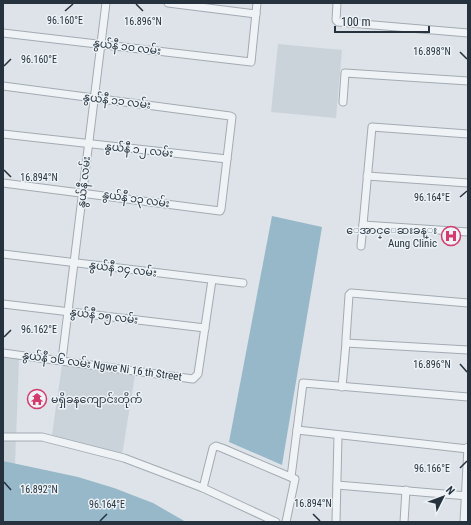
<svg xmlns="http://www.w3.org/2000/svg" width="471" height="525" viewBox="0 0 471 525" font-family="'Roboto Condensed','Noto Sans Myanmar',sans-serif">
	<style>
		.built { fill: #cbd3da }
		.water { fill: #96b8c9 }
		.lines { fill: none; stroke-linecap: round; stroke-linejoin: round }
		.street-casing { stroke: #a2abb2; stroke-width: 9 }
		.street { stroke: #f0f3f6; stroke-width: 7 }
		.ticks { fill: none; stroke: #26333f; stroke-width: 1.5 }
		.labels { text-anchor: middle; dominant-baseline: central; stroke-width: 3; stroke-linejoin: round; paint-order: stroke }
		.street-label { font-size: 11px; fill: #26333f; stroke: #ecf2f5 }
		.poi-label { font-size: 11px; fill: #26333f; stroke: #ecf2f5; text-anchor: end }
		.ticks-label { font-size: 10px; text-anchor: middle; fill: #26333f; stroke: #ecf2f5; stroke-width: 3; stroke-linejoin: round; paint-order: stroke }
	</style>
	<rect width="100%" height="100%" fill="#dde3e8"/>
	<g class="built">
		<polygon points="278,44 342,50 336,118 271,112"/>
		<polygon points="3,356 19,359 15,464 3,461"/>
		<polygon points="62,365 135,375 122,455 52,435"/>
	</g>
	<g class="water">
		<polygon points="272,216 322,227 282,465 229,442"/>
		<polygon points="3,461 78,477 114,488 153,503 186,522 3,522"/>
	</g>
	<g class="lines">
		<defs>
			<g id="street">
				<polyline points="168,3 256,14"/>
				<polyline points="337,3 336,20 338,22 468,33"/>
				<polyline points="3,33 251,62 257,3"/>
				<polyline points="3,86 230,116 232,117 221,209 220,211 3,183"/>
				<polyline points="343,102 345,73 468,81"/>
				<polyline points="3,134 227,159"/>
				<polyline points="367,176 468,183"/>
				<polyline points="363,225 468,232"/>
				<polyline points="361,246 372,127 468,134"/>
				<polyline points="3,254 243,283"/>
				<polyline points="468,303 351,293 349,295 346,339 346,343 468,350"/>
				<polyline points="3,304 205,328"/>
				<polyline points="3,353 193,379 198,374 212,280"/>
				<polyline points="62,360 106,3"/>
				<polyline points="342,387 346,343"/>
				<polyline points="297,430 468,449"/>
				<polyline points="3,437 42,437 124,458 203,488 276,522"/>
				<polyline points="291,477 303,383 468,397"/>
				<polyline points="337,485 468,496"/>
				<polyline points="203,488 213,448 216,446 222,448 295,479 286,522"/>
				<polyline points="336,522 338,435"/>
				<polyline points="404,522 406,490"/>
				<polyline points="464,522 468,447"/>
			</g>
		</defs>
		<use href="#street" class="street-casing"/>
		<use href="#street" class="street"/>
	</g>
	<path class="ticks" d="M 136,4 L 143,11M 65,11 L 73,4M 460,52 L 467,59M 4,66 L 11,59M 4,170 L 11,177M 460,197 L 467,191M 4,337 L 11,330M 460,364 L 467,372M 460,468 L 467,461M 4,482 L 11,490M 313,514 L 320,521M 100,521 L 107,514"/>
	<defs>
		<symbol id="hospital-ring" viewBox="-11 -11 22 22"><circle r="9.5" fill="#ecf2f5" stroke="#d33b6d" stroke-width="1.5"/><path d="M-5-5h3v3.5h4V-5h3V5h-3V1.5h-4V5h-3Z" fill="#d33b6d"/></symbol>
		<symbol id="temple-ring" viewBox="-11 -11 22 22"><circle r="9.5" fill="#ecf2f5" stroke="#d33b6d" stroke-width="1.5"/><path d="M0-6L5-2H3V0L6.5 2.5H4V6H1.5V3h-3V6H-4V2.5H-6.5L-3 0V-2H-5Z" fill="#d33b6d"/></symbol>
	</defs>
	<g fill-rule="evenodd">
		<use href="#hospital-ring" x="440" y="225" width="22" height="22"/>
		<use href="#temple-ring" x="26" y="388" width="22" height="22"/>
	</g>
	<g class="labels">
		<g class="street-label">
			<text transform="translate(127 47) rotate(7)">နွယ်နီ ၁၀ လမ်း</text>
			<text transform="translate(117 101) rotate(7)">နွယ်နီ ၁၁ လမ်း</text>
			<text transform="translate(139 150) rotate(6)">နွယ်နီ ၁၂ လမ်း</text>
			<text transform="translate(84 182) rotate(-84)">နွယ်နီ လမ်း</text>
			<text transform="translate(136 199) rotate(8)">နွယ်နီ ၁၃ လမ်း</text>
			<text transform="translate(123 269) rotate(7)">နွယ်နီ ၁၄ လမ်း</text>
			<text transform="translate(104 316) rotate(7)">နွယ်နီ ၁၅ လမ်း</text>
			<text transform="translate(102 366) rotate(8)">နွယ်နီ ၁၆ လမ်း Ngwe Ni 16 th Street</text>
		</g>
		<g class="poi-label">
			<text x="437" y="230">ေအာင္ေဆးခန္း<tspan x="437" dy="13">Aung Clinic</tspan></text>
			<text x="51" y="399" text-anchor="start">မရှိခနကျောင်းတိုက်</text>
		</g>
	</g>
	<g class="ticks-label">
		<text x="65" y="24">96.160°E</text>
		<text x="143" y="25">16.896°N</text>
		<text x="432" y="55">16.898°N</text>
		<text x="39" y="63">96.160°E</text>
		<text x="39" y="181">16.894°N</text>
		<text x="432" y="201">96.164°E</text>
		<text x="39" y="333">96.162°E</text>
		<text x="432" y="368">16.896°N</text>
		<text x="432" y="472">96.166°E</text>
		<text x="39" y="493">16.892°N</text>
		<text x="313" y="507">16.894°N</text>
		<text x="107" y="508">96.164°E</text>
	</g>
	<rect width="471" height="525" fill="none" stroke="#26333f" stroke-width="8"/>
	<g transform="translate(443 497) rotate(48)" stroke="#ecf2f5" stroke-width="3" paint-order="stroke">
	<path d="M0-3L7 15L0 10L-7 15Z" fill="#26333f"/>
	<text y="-6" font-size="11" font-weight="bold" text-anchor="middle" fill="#26333f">N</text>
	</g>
	<path d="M335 26v6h94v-6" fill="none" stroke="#26333f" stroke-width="2"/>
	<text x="341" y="26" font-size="12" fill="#26333f" stroke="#ecf2f5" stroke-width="3" paint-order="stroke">100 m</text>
</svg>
